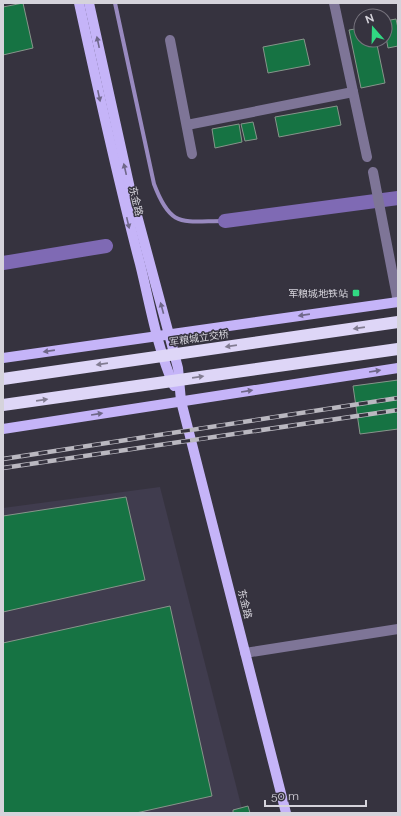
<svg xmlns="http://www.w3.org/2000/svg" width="401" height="816" viewBox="0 0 401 816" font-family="Raleway,'Noto Sans SC',sans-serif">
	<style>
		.built { fill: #403c4e }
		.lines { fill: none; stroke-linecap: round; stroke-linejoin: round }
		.stream { stroke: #998ac0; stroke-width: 4 }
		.canal { stroke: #7f6ab4; stroke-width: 14 }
		.building { fill: #167343; stroke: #87958b }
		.minor { stroke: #7e7597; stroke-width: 10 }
		.major { stroke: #c5b4f8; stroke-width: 10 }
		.rail-casing { stroke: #bab8c0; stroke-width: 4.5 }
		.rail { stroke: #36333f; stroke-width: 3; stroke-dasharray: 9; stroke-linecap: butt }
		.highway-bridge { stroke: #ded6f7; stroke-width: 12 }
		.oneway { fill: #6f6789 }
		.oneway2 { fill: #827c92 }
		.poi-dot { fill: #31d882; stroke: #36333f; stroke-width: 1.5 }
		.labels { text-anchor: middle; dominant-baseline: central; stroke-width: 3; stroke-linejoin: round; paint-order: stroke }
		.street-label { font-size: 10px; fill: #d5d3db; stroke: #36333f }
		.poi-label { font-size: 10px; fill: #d5d3db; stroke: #36333f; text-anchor: end }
	</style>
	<rect width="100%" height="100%" fill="#36333f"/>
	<polygon class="built" points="160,487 243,813 3,813 3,508"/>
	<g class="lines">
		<path class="stream" d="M 115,3 L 154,184 C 171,229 182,221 225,221"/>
		<g class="canal">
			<polyline points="225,221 398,198"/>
			<polyline points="3,263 106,246"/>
		</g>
	</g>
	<g class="building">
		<polygon points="23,3 33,48 3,55 3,7"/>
		<polygon points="396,19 398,28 398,46 388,48 385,32 385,21"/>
		<polygon points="361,28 361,40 376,40 385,83 361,88 349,30"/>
		<polygon points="304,39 310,65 268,73 263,47"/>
		<polygon points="337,106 341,125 279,137 275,117"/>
		<polygon points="253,122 257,139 245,141 241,124"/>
		<polygon points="239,124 242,142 215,148 212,129"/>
		<polygon points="398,380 398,429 360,434 353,386"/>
		<polygon points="126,497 145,580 3,612 3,516"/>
		<polygon points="170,606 212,796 136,813 3,813 3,643"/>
		<polygon points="248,806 250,813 233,813 233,810"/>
	</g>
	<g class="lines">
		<g class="minor">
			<polyline points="334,3 367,157"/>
			<polyline points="170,40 192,154"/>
			<polyline points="187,125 353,92"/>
			<polyline points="373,172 398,302"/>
			<polyline points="245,653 398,629"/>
		</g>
		<g class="major">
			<path d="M 79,3 C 98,90 117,177 140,264 C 150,304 157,348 174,386"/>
			<polyline points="89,3 131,193 178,368 181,401 286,813"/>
			<polyline points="3,358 398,302"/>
			<polyline points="3,429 398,368"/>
		</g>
		<defs>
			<g id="rail">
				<polyline points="3,459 398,398"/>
				<polyline points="3,468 398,410"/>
			</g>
		</defs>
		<use href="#rail" class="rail-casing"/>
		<use href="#rail" class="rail"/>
		<g class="highway-bridge">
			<polyline points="3,379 398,322"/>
			<polyline points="3,405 398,349"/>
		</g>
	</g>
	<defs><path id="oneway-solid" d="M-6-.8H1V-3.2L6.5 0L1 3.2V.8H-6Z"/></defs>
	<g class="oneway">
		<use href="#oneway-solid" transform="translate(98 42) rotate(-102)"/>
		<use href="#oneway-solid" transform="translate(99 96) rotate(78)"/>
		<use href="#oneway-solid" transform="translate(125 169) rotate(-103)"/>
		<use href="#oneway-solid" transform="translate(128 223) rotate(77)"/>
		<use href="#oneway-solid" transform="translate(162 308) rotate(-105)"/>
		<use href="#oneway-solid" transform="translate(304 315) rotate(172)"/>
		<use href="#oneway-solid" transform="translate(49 351) rotate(172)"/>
		<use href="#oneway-solid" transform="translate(375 371) rotate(-9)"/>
		<use href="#oneway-solid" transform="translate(247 391) rotate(-9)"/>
		<use href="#oneway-solid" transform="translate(97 414) rotate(-9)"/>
	</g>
	<g class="oneway2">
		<use href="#oneway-solid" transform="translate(359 328) rotate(172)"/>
		<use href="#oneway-solid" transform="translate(231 346) rotate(172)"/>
		<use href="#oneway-solid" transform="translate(102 364) rotate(172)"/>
		<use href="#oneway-solid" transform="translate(198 377) rotate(-8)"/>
		<use href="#oneway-solid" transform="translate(42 400) rotate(-8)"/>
	</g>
	<rect class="poi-dot" x="352" y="289" width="8" height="8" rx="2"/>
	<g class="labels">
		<g class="street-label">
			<text transform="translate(136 201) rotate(77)">东金路</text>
			<text transform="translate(199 338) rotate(-8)">军粮城立交桥</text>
			<text transform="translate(245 604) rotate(76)">东金路</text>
		</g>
		<g class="poi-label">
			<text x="348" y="293">军粮城地铁站</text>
		</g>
	</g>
	<rect width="401" height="816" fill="none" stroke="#d5d3db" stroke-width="8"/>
	<g transform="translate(373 28) rotate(340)"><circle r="19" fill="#36333f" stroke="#76737d"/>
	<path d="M0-3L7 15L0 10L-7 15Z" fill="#31d882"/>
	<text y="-6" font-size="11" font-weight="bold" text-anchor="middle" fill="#d5d3db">N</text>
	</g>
	<path d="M265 800v6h101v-6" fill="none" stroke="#d5d3db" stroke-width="2"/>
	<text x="271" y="800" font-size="12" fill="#d5d3db" stroke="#36333f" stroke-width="3" paint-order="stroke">50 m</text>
</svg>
